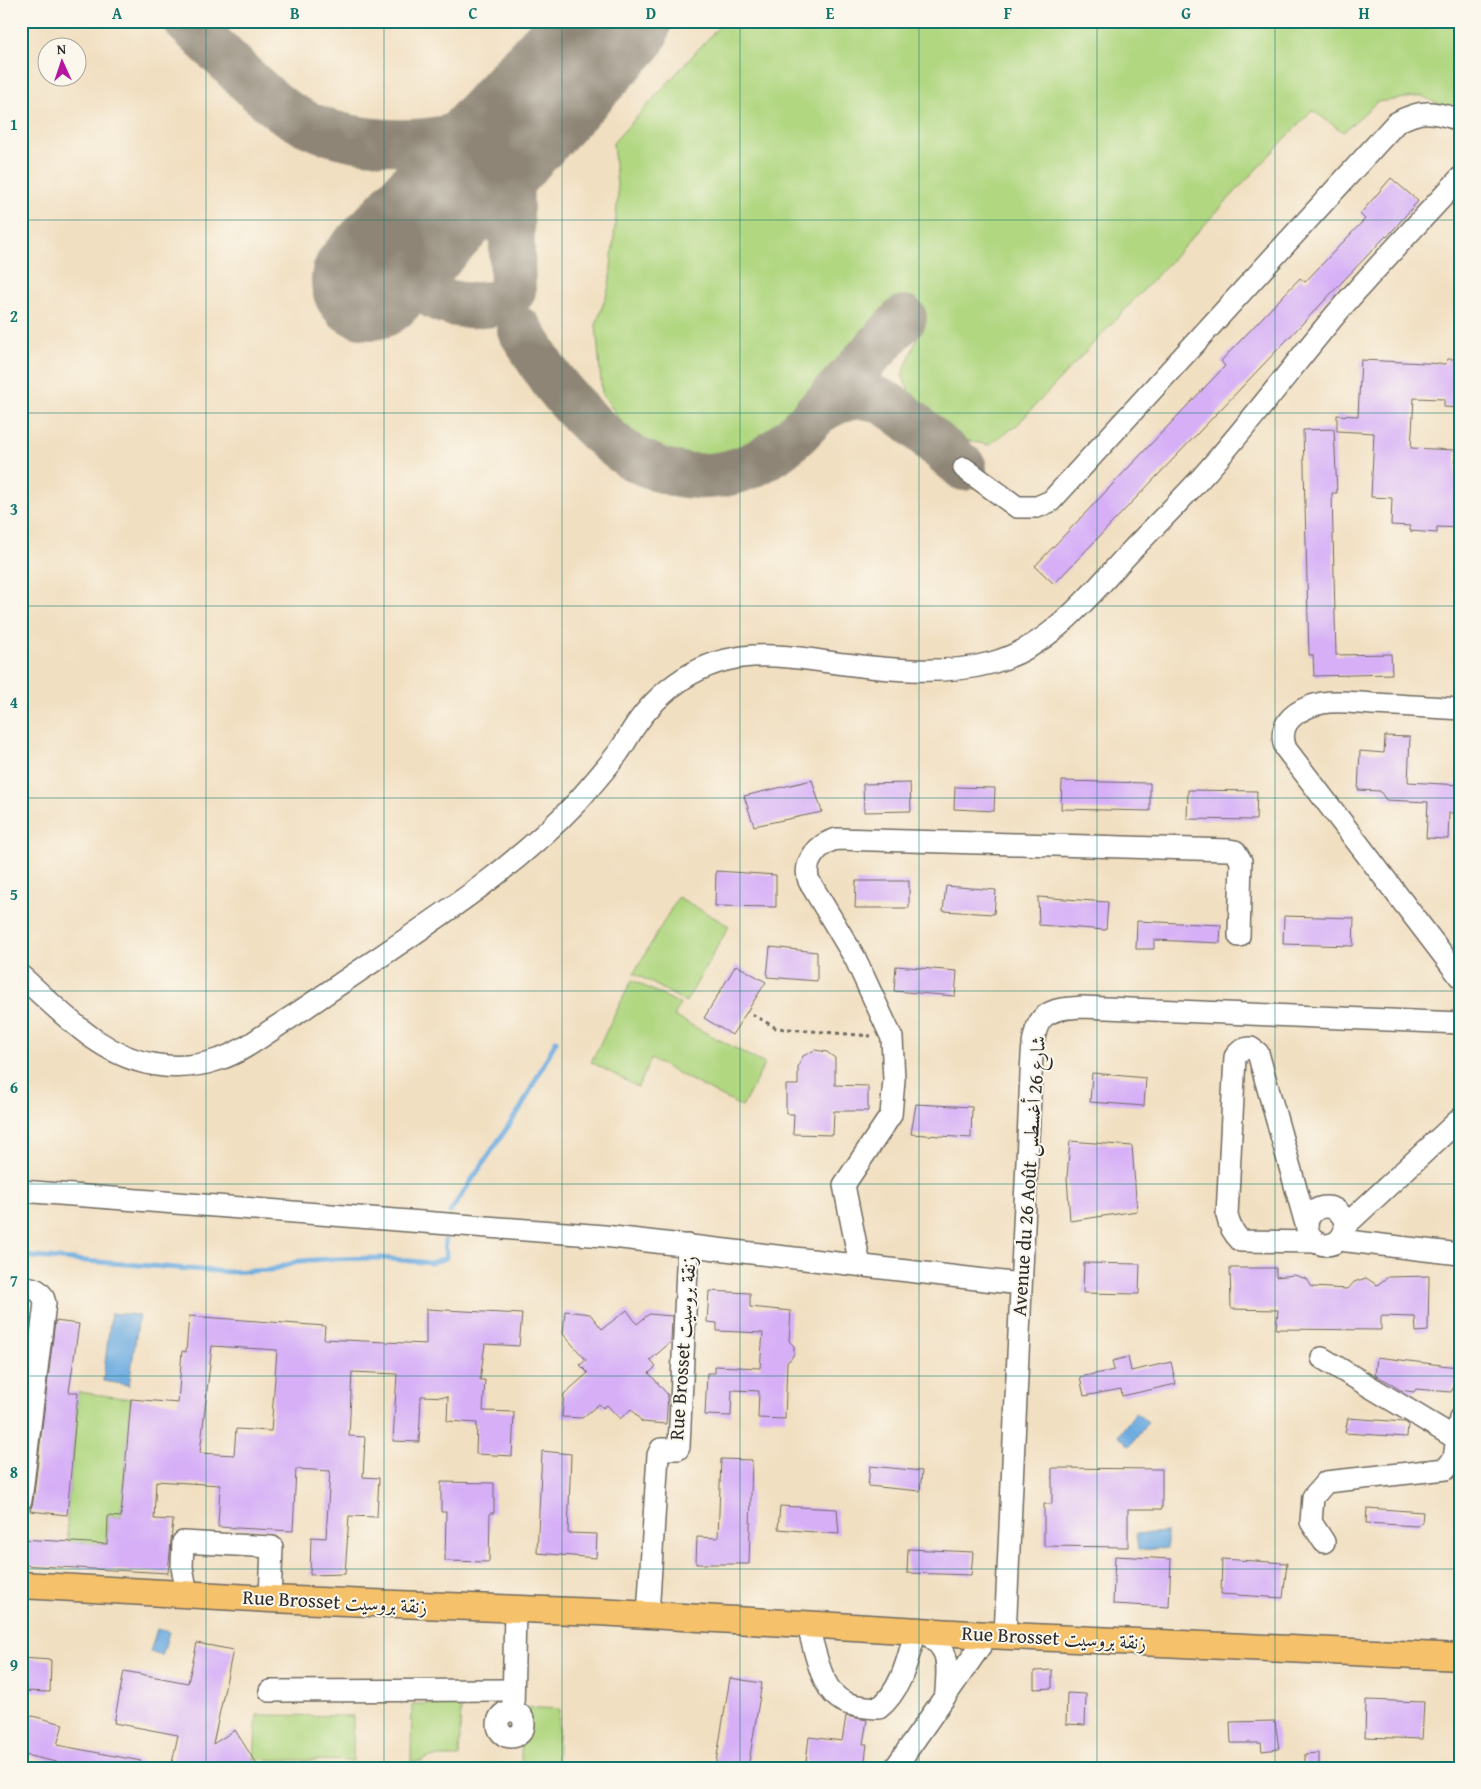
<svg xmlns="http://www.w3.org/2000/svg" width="1481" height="1789" viewBox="0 0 1481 1789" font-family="'Gentium Book Plus',Amiri,serif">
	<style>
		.green { fill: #b1d781; stroke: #6e8156 }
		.water { fill: #6dace0; stroke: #4c6c86 }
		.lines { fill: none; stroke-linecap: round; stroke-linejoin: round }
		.stream { stroke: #6dace0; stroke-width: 5 }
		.taxiway { stroke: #8e8576; stroke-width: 46 }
		.runway { stroke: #8e8576; stroke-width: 118 }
		.building { fill: #d6aff7; fill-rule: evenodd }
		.minor-casing { stroke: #706a60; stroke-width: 24 }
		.major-casing { stroke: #706a60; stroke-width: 29 }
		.path { stroke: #706a60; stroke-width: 3; stroke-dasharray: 4 4; stroke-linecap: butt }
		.minor { stroke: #fff; stroke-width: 21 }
		.major { stroke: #f5c16b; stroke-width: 26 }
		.grid { fill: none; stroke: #0f766e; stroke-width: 1; stroke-opacity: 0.55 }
		.labels { text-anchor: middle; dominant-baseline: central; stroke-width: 4; stroke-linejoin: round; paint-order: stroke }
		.street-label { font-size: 20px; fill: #2b2b2b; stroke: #fbf7ec }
		.neatline { fill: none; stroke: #0f766e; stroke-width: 2 }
		.grid-label { font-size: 16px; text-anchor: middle; font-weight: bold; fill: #0f766e }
	</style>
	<rect width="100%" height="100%" fill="#fbf7ec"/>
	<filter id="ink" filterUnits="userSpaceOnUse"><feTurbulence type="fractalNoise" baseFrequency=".02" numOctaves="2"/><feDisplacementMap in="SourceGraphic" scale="10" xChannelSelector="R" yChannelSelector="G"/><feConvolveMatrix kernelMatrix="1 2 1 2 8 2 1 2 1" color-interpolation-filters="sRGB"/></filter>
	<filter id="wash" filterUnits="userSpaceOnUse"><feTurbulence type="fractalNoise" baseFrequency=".0096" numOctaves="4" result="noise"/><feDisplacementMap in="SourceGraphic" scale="20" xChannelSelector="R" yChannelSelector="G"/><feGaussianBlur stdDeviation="1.12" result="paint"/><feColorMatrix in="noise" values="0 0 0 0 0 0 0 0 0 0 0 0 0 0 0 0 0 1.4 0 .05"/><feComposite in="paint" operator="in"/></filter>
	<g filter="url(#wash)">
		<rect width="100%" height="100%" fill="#f1dfc1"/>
		<g class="green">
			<polygon points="724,21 1460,21 1460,115 1422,96 1377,102 1343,132 1312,110 1016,426 988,445 953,437 916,408 902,375 919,334 893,305 794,413 744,449 692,463 636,442 602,394 596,325 609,287 618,196 613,143"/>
			<polygon points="678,897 729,926 686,1002 634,973"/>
			<polygon points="632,980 680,1004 674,1016 765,1064 742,1107 651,1059 638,1087 591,1062"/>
			<polygon points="78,1392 131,1399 121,1517 108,1516 107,1544 68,1542 67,1515"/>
			<polygon points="412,1704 461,1704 459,1757 428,1757 422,1761 411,1762"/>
			<polygon points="521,1707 559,1709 557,1766 523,1766 521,1758"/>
			<polygon points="257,1715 353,1716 353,1761 254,1759"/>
		</g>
		<g class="water">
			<polygon points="111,1313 139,1315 129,1385 103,1381"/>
			<polygon points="1135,1413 1148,1422 1130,1446 1118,1436"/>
			<polygon points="1167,1532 1167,1548 1138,1550 1136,1534"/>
			<polygon points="157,1629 169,1632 162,1656 150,1652"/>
		</g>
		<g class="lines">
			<g class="stream">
				<polyline points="450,1212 522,1106 556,1041"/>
				<polyline points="21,1256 229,1272 271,1270 300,1261 328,1259 381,1258 430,1263 446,1258 445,1240"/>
			</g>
			<g class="taxiway">
				<path d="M 186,21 C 205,39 223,56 241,74 C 255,87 269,101 284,111 C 339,148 425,151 486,126 C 513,114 538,93 562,75 L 520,132 L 513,154 L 510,173 L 513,291 C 504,304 491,305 476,305 C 458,306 440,302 426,291 C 420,286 416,278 412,272 C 407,266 400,258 397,250 C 386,215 409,174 441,158 C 456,151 474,152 490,152"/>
				<path d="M 520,330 C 531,347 542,367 555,384 C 576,410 601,436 628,455 C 634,459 640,461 646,464 C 689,484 736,479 775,452 C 796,437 813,417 830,399 C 855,372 879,344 904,318"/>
				<path d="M 816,413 C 861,383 884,397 921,430 C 935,443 949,455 964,468"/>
			</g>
			<polyline class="runway" points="370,281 612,21"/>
		</g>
		<g id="blocks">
			<g class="building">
				<polygon points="1391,178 1418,201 1387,237 1386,236 1054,584 1035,566 1225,366 1221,361 1300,278 1305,282 1365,219 1360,214"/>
				<polygon points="1447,359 1460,359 1460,408 1444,407 1444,399 1414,398 1411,448 1456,450 1455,478 1460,478 1460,528 1437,527 1437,533 1410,531 1410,526 1391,525 1392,498 1371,497 1374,433 1337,431 1337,415 1358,416 1361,360 1446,364"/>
				<polygon points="1334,429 1337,493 1332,493 1336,655 1391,654 1392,674 1314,676 1313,655 1309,655 1303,430"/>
				<polygon points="1385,736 1410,737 1408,782 1460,785 1460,814 1449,813 1448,839 1426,838 1428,802 1386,800 1380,791 1358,790 1360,751 1384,753"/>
				<polygon points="812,780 822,812 754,826 744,796"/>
				<polygon points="1062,781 1150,783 1150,811 1061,809"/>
				<polygon points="910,783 911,811 864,812 863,784"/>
				<polygon points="955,787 995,788 994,811 954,809"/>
				<polygon points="1188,790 1257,791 1256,820 1187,819"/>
				<polygon points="716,871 776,875 776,907 715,906"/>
				<polygon points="856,881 909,881 909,908 855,908"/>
				<polygon points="946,886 996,890 994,914 943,911"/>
				<polygon points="1038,897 1108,902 1106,930 1039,925"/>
				<polygon points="1284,916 1354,918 1353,946 1283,944"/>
				<polygon points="1137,921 1221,925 1220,943 1154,940 1154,949 1136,949"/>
				<polygon points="770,947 817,952 817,981 767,977"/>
				<polygon points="736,965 766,982 732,1035 704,1018"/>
				<polygon points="896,966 957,971 955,996 894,991"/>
				<polygon points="815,1050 827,1052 835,1058 835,1085 868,1086 868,1111 834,1111 833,1135 793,1134 794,1114 786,1114 786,1085 798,1085 798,1067 803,1056"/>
				<polygon points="1092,1073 1146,1078 1144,1106 1090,1102"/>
				<polygon points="916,1104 972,1107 971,1138 911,1134"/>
				<polygon points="1070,1141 1132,1146 1137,1211 1070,1221 1067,1177"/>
				<polygon points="1084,1263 1140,1264 1139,1294 1083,1293"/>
				<polygon points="1230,1268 1276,1268 1276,1277 1294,1275 1307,1279 1312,1287 1348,1289 1354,1282 1366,1278 1377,1285 1388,1277 1429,1276 1428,1331 1416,1332 1415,1317 1381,1316 1381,1330 1276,1329 1278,1310 1231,1309"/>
				<polygon points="709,1291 750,1293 750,1307 791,1311 789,1341 794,1346 794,1354 790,1360 787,1362 785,1419 758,1418 759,1391 732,1390 731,1416 705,1415 707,1373 715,1373 715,1366 760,1368 763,1333 717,1331 717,1323 707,1322"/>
				<path d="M 426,1309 L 522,1314 L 519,1346 L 485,1344 L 480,1380 L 485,1380 L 483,1411 L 514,1412 L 512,1456 L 476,1454 L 477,1423 L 447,1421 L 448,1397 L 421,1396 L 419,1442 L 393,1441 L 397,1374 L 352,1372 L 349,1436 L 365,1437 L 363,1477 L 379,1478 L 377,1517 L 349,1516 L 345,1574 L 310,1575 L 311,1537 L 326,1538 L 330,1471 L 296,1469 L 293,1531 L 218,1527 L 220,1485 L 156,1481 L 154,1519 L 173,1520 L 168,1573 L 21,1565 L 21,1539 L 107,1544 L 108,1516 L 121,1517 L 131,1399 L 178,1403 L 182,1351 L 186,1352 L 189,1316 L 325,1326 L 324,1339 L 426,1344 ZM 212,1346 L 277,1350 L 271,1431 L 236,1429 L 234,1455 L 200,1453 Z"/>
				<polygon points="627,1310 637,1324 649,1314 672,1316 671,1342 650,1360 656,1367 649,1373 668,1395 666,1424 642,1422 631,1409 620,1419 607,1405 603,1408 599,1404 582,1418 562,1417 564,1394 588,1373 580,1365 586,1360 563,1334 565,1311 590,1314 602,1329"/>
				<polygon points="21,1316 31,1318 21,1395"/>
				<polygon points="55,1321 79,1324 69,1392 78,1392 67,1515 30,1511 33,1502"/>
				<polygon points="1128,1357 1131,1371 1171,1362 1176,1384 1122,1396 1121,1389 1084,1396 1080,1377 1114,1370 1112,1361"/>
				<polygon points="1377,1357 1457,1367 1456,1383 1451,1392 1416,1389 1414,1392 1400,1390 1394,1385 1375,1375"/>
				<polygon points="1348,1418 1405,1422 1408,1424 1407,1437 1345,1433"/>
				<polygon points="542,1451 571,1454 568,1533 597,1534 596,1558 537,1553"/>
				<polygon points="721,1459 752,1460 749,1564 696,1564 697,1537 718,1538"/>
				<polygon points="870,1466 922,1471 920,1491 868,1486"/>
				<polygon points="1052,1468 1162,1469 1162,1509 1128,1509 1128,1547 1044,1546 1044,1504 1052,1504"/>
				<polygon points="441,1482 494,1483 494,1513 490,1513 489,1562 445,1561 446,1512 441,1512"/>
				<polygon points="780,1506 837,1509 839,1534 778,1529"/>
				<polygon points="1367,1508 1423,1512 1422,1522 1417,1526 1366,1523"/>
				<polygon points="908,1549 973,1552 971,1575 907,1573"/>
				<polygon points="1115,1556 1171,1559 1169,1607 1113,1604"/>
				<polygon points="1222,1559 1287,1563 1283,1598 1221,1594"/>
				<polygon points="197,1643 233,1650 213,1744 235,1730 259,1768 171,1768 178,1735 114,1723 124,1671 188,1683"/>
				<polygon points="21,1658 51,1660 50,1692 21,1691"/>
				<polygon points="1052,1670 1052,1688 1034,1689 1034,1671"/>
				<polygon points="730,1678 762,1683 748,1768 715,1768"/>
				<polygon points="1067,1693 1086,1694 1085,1725 1066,1724"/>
				<polygon points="1366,1700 1424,1702 1422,1739 1365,1737"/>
				<polygon points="21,1713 63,1724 57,1745 141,1761 140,1768 74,1768 74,1766 21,1754"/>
				<polygon points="846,1716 867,1720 863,1744 867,1744 864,1768 806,1762 809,1737 842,1741"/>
				<polygon points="1275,1721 1279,1749 1262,1751 1261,1743 1231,1743 1230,1722"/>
				<polygon points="1319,1753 1319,1768 1305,1768 1305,1754"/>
			</g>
		</g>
	</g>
	<g filter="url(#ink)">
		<use href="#blocks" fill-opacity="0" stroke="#706a60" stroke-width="1"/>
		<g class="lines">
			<defs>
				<g id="minor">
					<path d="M 964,468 L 1017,507 L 1037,507 L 1051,501 L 1396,123 C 1420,109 1433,111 1460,120"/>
					<path d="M 1460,709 C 1430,707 1401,705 1372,704 C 1356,703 1338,700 1322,703 C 1299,708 1275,722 1286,749 L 1460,977"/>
					<path d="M 21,976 C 62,1012 100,1057 157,1065 C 178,1068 200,1066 220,1059 C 241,1052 258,1039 276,1027 C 296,1014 317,1000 337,986 C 420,929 507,876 577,802 C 591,786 605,770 618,753 C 624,745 628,737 633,729 C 646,709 664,691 684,678 C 738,644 787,657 845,664 C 890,670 946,675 991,663 C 1052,647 1090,594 1132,550 C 1155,526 1179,502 1202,477 C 1249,425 1291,368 1336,314 C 1376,267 1419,223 1460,178"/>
					<polyline points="21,1191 604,1236 1020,1284"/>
					<circle cx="1326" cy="1226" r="19"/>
					<polyline points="1346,1225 1460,1119"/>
					<path d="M 1307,1228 L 1258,1053 L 1251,1048 C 1243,1048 1239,1051 1235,1057 L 1227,1215 C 1229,1226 1233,1233 1241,1241 L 1316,1242"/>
					<polyline points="1339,1240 1460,1254"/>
					<path d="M 860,1265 L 844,1185 L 891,1115 L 894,1080 L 892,1038 L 855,958 L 809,881 C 802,862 819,843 837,839 L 1229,850 L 1235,851 L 1241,861 L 1239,936"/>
					<path d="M 21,1286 C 34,1288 42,1289 45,1303 L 21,1500"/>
					<polyline points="1322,1358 1457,1439"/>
					<polyline points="1324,1542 1311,1522 1313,1497 1326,1482 1446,1469 1454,1458 1460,1418"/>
					<polyline points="187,1594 182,1567 183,1542 272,1547 270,1599"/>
					<polyline points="648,1615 658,1455 661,1449 678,1449 679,1447 688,1245"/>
					<path d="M 807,1624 C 814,1645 820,1685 838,1698 C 849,1707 866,1707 879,1708 C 902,1690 908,1657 916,1630"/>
					<path d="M 925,1631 C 930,1637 938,1642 942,1649 C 950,1661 946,1680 946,1694"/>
					<path d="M 1005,1635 L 1031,1075 C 1032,1060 1031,1026 1045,1016 C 1055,1008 1070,1008 1082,1007 L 1460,1023"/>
					<polyline points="270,1691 513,1690"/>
					<polyline points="513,1710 515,1609"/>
					<circle cx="511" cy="1724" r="13"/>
					<polyline points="895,1768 988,1635"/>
				</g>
				<polyline id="major" points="21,1585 270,1599 598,1612 988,1635 1460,1657"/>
			</defs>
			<use href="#minor" class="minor-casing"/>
			<use href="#major" class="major-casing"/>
			<polyline class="path" points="752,1014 776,1028 871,1036"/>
			<use href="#minor" class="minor"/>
			<use href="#major" class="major"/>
		</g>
	</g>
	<path class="grid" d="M 206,21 L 206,1768M 384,21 L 384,1768M 562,21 L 562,1768M 740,21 L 740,1768M 919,21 L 919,1768M 1097,21 L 1097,1768M 1275,21 L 1275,1768M 21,220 L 1460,220M 21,413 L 1460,413M 21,606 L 1460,606M 21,798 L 1460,798M 21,991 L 1460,991M 21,1184 L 1460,1184M 21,1376 L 1460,1376M 21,1569 L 1460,1569"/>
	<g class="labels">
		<g class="street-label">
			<text transform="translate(1028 1176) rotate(-86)">Avenue du 26 Août شارع 26 أغسطس</text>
			<text transform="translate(682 1348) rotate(-86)">Rue Brosset زنقة بروسيت</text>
			<text transform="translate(335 1601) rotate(3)">Rue Brosset زنقة بروسيت</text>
			<text transform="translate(1054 1637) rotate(3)">Rue Brosset زنقة بروسيت</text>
		</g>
	</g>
	<rect width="1481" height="1789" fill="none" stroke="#fbf7ec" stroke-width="55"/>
	<g transform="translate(62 62) rotate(357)"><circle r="24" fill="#fbf7ec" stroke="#a8a59f"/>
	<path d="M0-4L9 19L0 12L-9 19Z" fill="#b5179e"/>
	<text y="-8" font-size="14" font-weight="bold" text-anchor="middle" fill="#2b2b2b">N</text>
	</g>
	<rect x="28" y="28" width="1426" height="1734" class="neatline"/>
	<g class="grid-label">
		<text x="117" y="19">A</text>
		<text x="295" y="19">B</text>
		<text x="473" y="19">C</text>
		<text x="651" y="19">D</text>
		<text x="830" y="19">E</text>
		<text x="1008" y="19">F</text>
		<text x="1186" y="19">G</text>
		<text x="1364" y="19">H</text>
		<text x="14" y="130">1</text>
		<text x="14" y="322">2</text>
		<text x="14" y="515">3</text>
		<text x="14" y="708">4</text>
		<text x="14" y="900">5</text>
		<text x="14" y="1093">6</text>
		<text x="14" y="1286">7</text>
		<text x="14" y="1478">8</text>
		<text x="14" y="1671">9</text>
	</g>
</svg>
